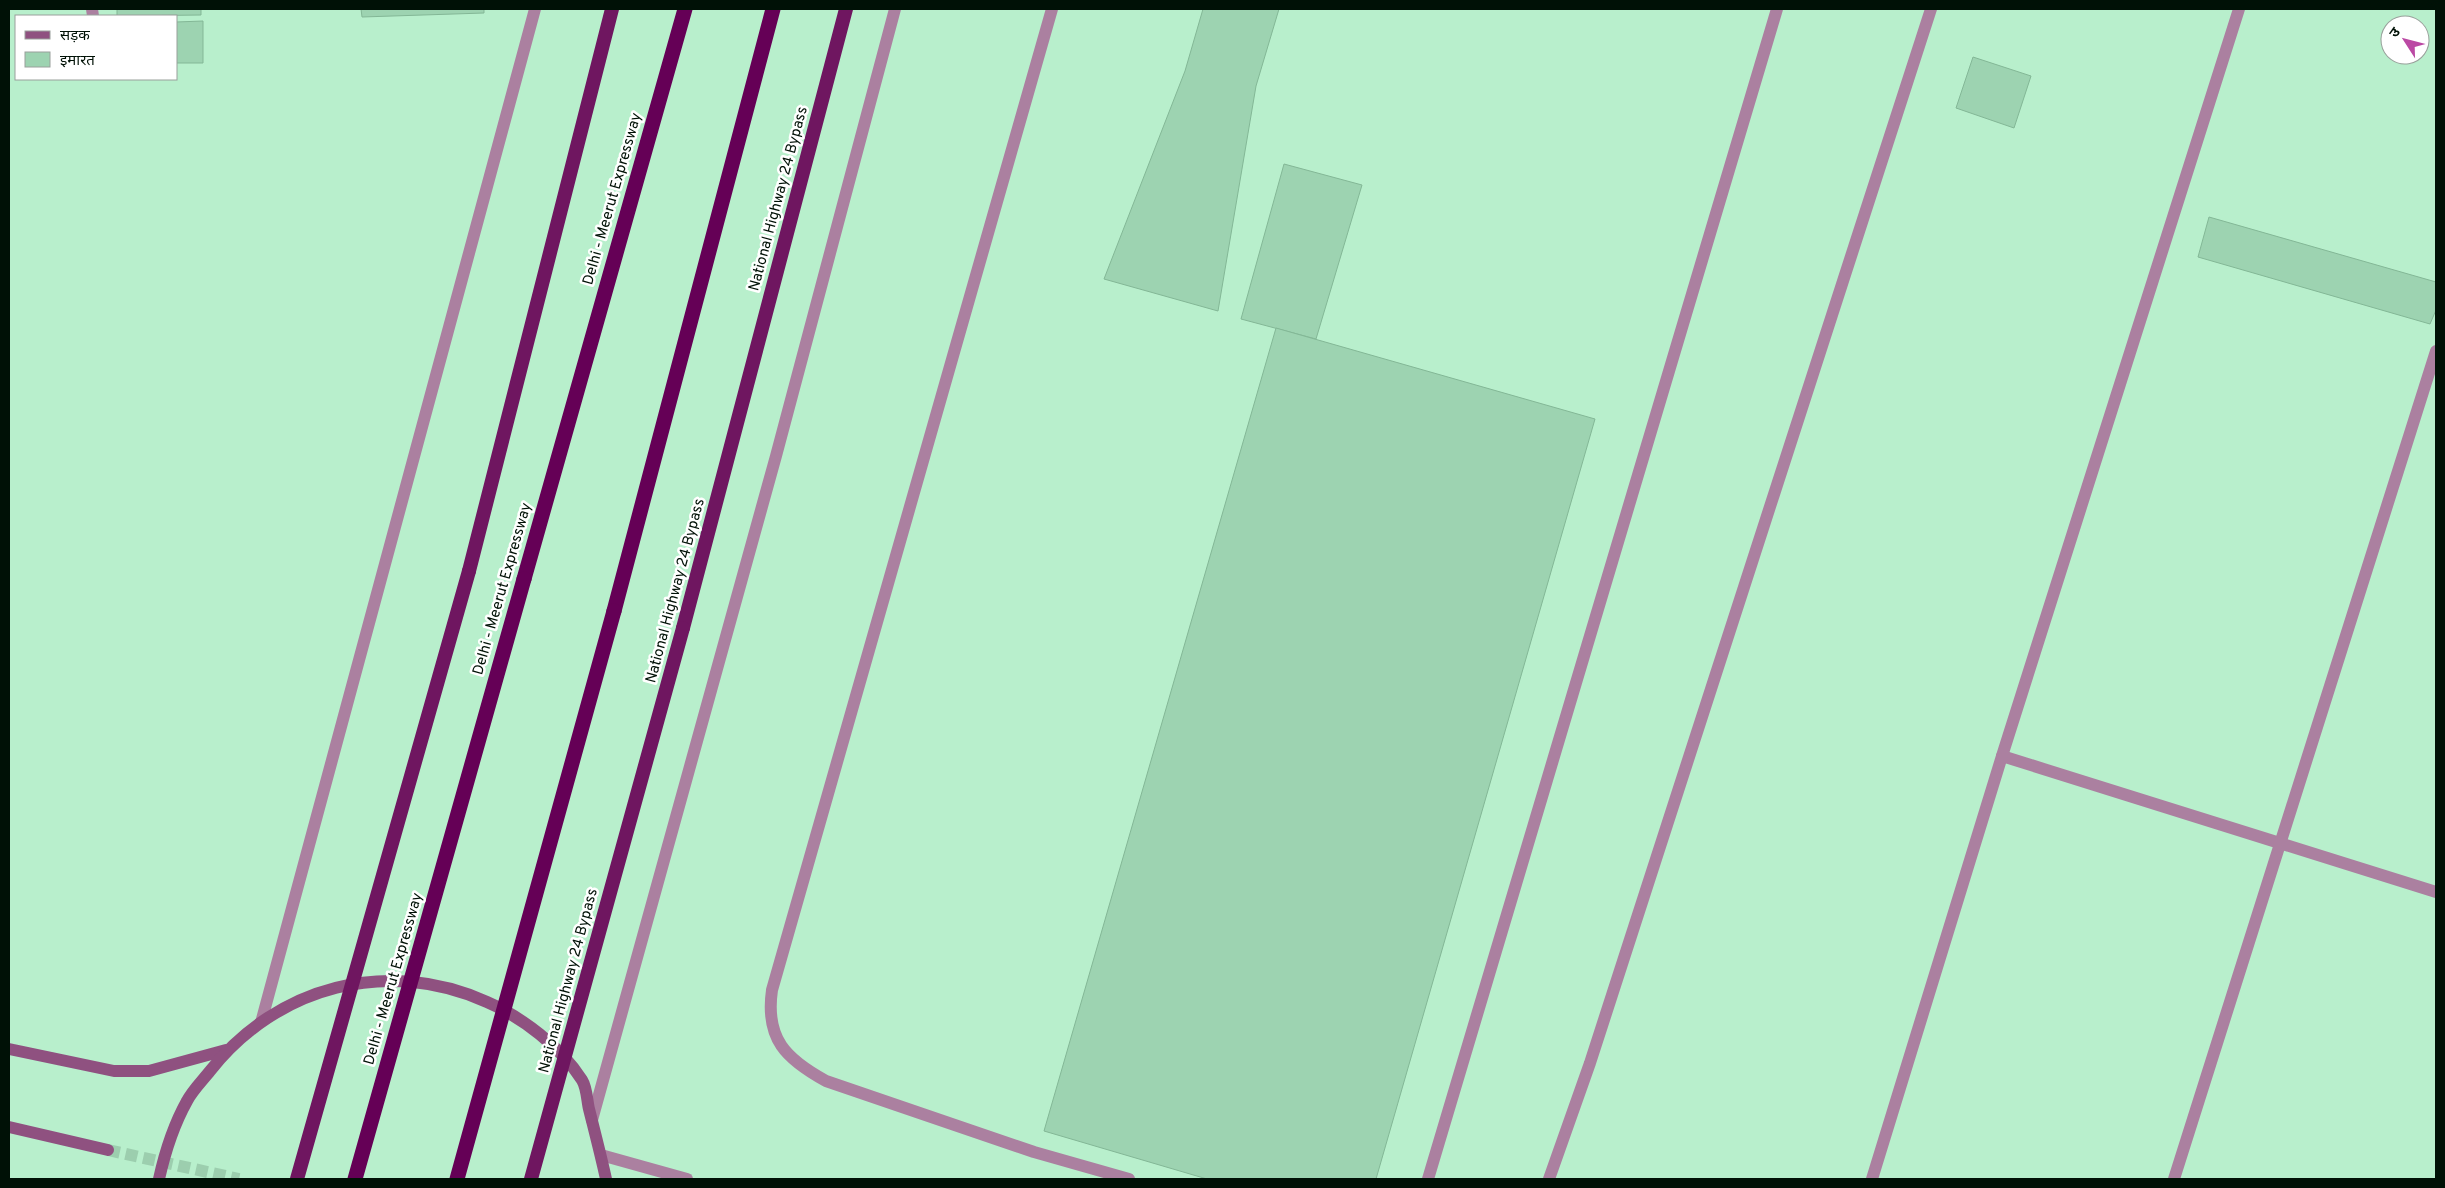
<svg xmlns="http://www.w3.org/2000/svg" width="2445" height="1188" viewBox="0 0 2445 1188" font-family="Overpass,'Noto Sans Devanagari',sans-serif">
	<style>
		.building { fill: #9dd3b1; stroke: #83b796 }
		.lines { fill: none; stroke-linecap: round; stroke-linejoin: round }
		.secondary-tunnel { stroke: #9cceae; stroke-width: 12; stroke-dasharray: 12 6; stroke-linecap: butt }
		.service { stroke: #ab80a0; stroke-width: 12 }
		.minor { stroke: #ab80a0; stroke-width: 12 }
		.tertiary { stroke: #ab80a0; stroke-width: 12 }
		.secondary { stroke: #8f5180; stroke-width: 12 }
		.trunk { stroke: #6f1660; stroke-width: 14 }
		.motorway { stroke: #650056; stroke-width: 15 }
		.trunk-bridge { stroke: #6f1660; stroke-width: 14 }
		.motorway-bridge { stroke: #650056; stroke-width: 15 }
		.labels { text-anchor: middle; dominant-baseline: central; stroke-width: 5; stroke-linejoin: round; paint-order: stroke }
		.street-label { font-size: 15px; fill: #001106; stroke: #fff }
	</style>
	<rect width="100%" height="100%" fill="#b8efcc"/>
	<g class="building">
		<polygon points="117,9 201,9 201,15 117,16"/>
		<polygon points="361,9 484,9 484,13 362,17"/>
		<polygon points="1203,9 1279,9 1256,86 1218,311 1104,279 1185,71"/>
		<polygon points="203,21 203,63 176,63 176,22"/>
		<polygon points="1973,57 2031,76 2014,128 1956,108"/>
		<polygon points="1284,164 1362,185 1316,339 1241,319"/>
		<polygon points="2209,217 2436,282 2436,310 2430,324 2198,257"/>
		<polygon points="1276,328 1595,419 1376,1179 1207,1179 1044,1131"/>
	</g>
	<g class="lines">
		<polyline class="secondary-tunnel" points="108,1150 239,1179"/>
		<g class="service">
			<path d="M 1052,9 L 772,990 C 765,1039 786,1059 826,1081 L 1034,1152 L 1129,1179"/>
			<polyline points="1428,1179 1777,9"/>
		</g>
		<g class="minor">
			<polyline points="92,9 93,16"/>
			<polyline points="2002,756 2436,892"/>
			<polyline points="1549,1179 1590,1063 1931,9"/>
			<polyline points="1872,1179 2002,756 2239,9"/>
			<polyline points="2174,1179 2436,351"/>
		</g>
		<g class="tertiary">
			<polyline points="262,1019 535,9"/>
			<polyline points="592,1120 776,456 895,9"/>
			<polyline points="601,1155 687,1179"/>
		</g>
		<g class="secondary">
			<polyline points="9,1049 114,1071 149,1071 226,1050"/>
			<polyline points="9,1127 108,1150"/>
			<path d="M 159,1179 C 165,1152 173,1126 187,1101 C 192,1091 202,1081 210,1071 C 277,986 387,957 487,1002 C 522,1017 561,1047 582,1080 C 587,1088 587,1101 589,1109 C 595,1133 601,1156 606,1179"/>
		</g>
		<g class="trunk">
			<polyline points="469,571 612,9"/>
			<polyline points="683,628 846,9"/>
		</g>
		<g class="motorway">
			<polyline points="524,579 685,9"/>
			<polyline points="614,611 773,9"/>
		</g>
		<g class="trunk-bridge">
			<polyline points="297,1179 469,571"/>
			<polyline points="531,1179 683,628"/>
		</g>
		<g class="motorway-bridge">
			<polyline points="355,1179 524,579"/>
			<polyline points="457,1179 614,611"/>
		</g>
	</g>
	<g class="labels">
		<g class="street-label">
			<text transform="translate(613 199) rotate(-74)">Delhi - Meerut Expressway</text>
			<text transform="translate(779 199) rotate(-75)">National Highway 24 Bypass</text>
			<text transform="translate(503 589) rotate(-74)">Delhi - Meerut Expressway</text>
			<text transform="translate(676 591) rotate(-75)">National Highway 24 Bypass</text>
			<text transform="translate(394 979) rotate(-74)">Delhi - Meerut Expressway</text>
			<text transform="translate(569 981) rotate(-75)">National Highway 24 Bypass</text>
		</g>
	</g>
	<rect width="2445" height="1188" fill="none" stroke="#001106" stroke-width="20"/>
	<rect x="15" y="15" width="162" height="65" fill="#ffffff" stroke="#99a09b"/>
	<rect x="25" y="31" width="25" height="8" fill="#8f5180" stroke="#99a09b"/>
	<text x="60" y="40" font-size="15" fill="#001106">सड़क</text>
	<rect x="25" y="52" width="25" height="15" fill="#9dd3b1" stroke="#99a09b"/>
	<text x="60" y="65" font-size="15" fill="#001106">इमारत</text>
	<g transform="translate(2405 40) rotate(306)"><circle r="24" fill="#ffffff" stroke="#99a09b"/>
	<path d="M0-4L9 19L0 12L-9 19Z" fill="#bb49a4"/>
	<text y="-8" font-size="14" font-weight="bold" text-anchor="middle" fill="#001106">उ</text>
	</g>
</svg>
